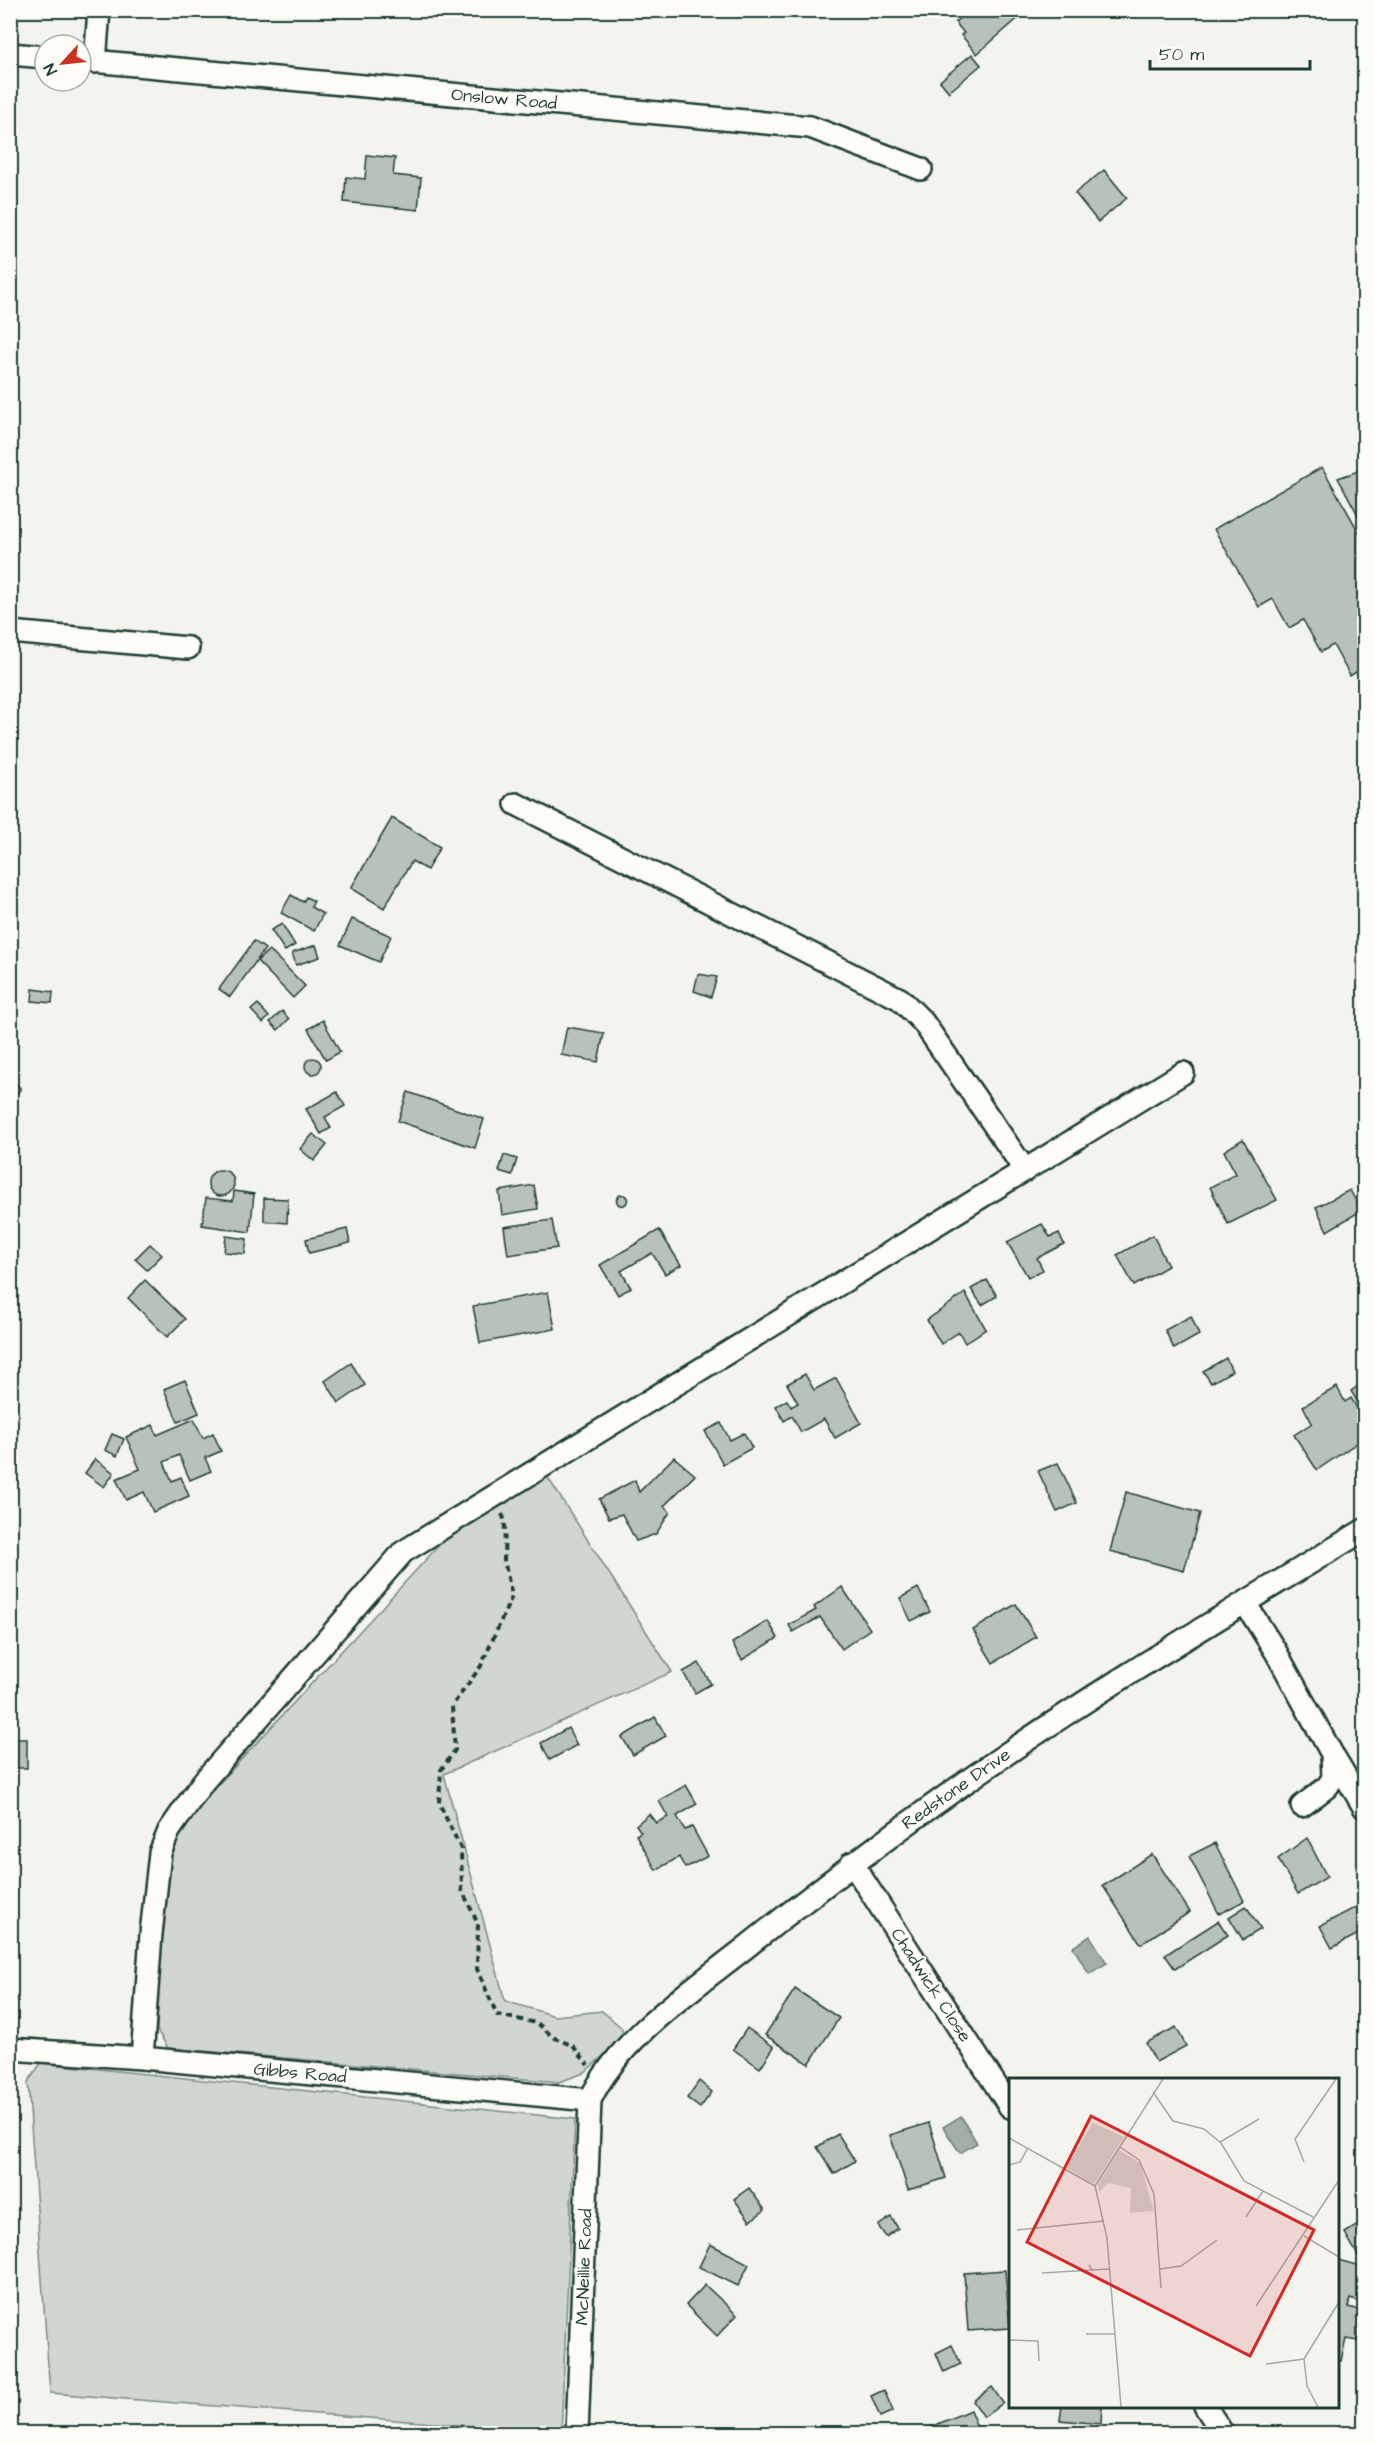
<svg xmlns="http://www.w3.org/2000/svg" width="1375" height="2444" viewBox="0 0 1375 2444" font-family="'Architects Daughter',sans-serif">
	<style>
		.green { fill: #d1d6d1; stroke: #788a82; stroke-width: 1.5 }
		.water { fill: #a3aea7; stroke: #6e8179; stroke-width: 1.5 }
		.building { fill: #b9c1bb; stroke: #1f3d34; stroke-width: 1.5 }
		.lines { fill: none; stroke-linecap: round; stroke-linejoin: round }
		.minor-casing { stroke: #1f3d34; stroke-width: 26 }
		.path { stroke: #1f3d34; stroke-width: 4; stroke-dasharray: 6 4.5; stroke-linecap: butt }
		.minor { stroke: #fdfcf7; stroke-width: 21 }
		.labels { text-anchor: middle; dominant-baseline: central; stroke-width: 4.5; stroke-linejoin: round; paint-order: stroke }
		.street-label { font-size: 18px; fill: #1f3d34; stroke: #fdfcf7 }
		.inset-road { fill: none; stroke: #9faba4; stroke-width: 1.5 }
		.view { fill: #d62828; fill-opacity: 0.15; stroke: #d62828; stroke-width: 3 }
		.inset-edge { fill: none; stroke: #1f3d34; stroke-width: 3 }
	</style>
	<rect width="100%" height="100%" fill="#f4f4ef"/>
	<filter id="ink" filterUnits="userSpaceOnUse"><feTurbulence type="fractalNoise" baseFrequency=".0167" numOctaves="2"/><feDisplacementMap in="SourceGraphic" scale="12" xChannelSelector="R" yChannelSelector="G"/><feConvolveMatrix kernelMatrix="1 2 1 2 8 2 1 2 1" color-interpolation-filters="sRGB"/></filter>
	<g filter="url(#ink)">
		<g class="green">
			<polygon points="545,1473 672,1672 444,1774 505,2001 555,2016 602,2011 622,2028 622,2039 584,2073 559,2082 168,2048 157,2030 161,1911 170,1851 191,1814 443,1541"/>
			<polygon points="41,2063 575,2119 561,2433 50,2393 28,2082"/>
		</g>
		<g class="water">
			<polygon points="1090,1936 1107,1963 1089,1974 1073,1947"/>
			<polygon points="961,2116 977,2143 960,2153 943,2127"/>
		</g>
		<g class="building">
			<polygon points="969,10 1028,10 977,54 961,35 964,33 955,22"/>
			<polygon points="972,54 981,65 949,92 940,81"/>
			<polygon points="367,155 395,158 393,175 421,178 418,210 344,202 346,177 365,179"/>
			<polygon points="1104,170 1127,198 1098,222 1075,193"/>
			<polygon points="1322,467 1364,541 1364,667 1350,676 1333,645 1321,652 1303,620 1289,628 1273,599 1259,607 1214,529"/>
			<polygon points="1364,469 1364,526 1338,478"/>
			<polygon points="392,818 440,847 427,870 412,861 384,908 351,888"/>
			<polygon points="291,895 303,902 306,897 314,901 311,907 323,914 314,931 281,913"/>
			<polygon points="352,919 391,936 379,962 340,945"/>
			<polygon points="282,924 295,945 285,951 271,930"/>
			<polygon points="254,941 265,949 230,997 219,989"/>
			<polygon points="316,945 320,957 296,965 292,953"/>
			<polygon points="269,950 305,986 293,998 257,961"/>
			<polygon points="698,974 717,977 711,997 694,991"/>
			<polygon points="33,989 53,992 52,1003 32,1001"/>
			<polygon points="258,1004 269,1017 263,1023 251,1010"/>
			<polygon points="282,1011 289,1019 278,1030 270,1022"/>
			<polygon points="323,1020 340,1052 326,1060 308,1029"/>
			<polygon points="567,1027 604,1033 598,1062 561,1055"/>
			<circle cx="313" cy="1066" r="8"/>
			<polygon points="10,1077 21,1089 10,1099"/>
			<polygon points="337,1092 345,1106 325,1117 331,1128 321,1134 306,1109"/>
			<polygon points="408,1092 484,1119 475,1148 398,1121"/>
			<polygon points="313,1134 327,1145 314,1161 300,1149"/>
			<polygon points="1243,1139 1277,1200 1228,1224 1210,1187 1236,1174 1224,1151"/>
			<polygon points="504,1155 517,1159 512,1175 499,1171"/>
			<circle cx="221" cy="1183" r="13"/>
			<polygon points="534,1185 538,1209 502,1215 499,1191"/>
			<polygon points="1350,1190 1361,1211 1327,1231 1316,1207"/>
			<polygon points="234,1191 254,1194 250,1232 202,1225 206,1198 233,1201"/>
			<circle cx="622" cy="1200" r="5.5"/>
			<polygon points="264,1198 288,1199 287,1223 264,1221"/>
			<polygon points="552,1220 557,1248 508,1255 504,1227"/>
			<polygon points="1042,1224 1050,1237 1059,1233 1064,1244 1037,1258 1043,1270 1028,1277 1007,1242"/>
			<polygon points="347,1229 350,1243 309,1253 306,1239"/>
			<polygon points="659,1230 681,1265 665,1274 652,1253 621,1271 631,1288 618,1295 600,1265"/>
			<polygon points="1153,1235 1168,1266 1134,1286 1117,1255"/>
			<polygon points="226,1236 247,1239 245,1254 224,1252"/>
			<polygon points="150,1244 162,1255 147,1270 135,1259"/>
			<polygon points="145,1280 185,1319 167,1337 128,1298"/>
			<polygon points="987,1280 997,1296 982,1305 971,1289"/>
			<polygon points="548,1292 555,1329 480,1343 473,1306"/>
			<polygon points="965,1293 986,1329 965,1343 959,1332 941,1344 927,1320"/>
			<polygon points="1191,1316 1199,1335 1174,1349 1165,1330"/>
			<polygon points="1226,1358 1232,1371 1211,1383 1203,1371"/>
			<polygon points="351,1363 365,1385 339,1403 325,1381"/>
			<polygon points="805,1374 814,1390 836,1378 861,1423 835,1438 824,1419 801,1432 792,1416 784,1421 776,1406 787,1400 791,1407 798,1403 787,1384"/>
			<polygon points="185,1380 199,1413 178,1422 164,1389"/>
			<polygon points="1364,1382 1364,1413 1351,1391"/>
			<polygon points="1337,1387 1345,1402 1351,1398 1364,1419 1364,1438 1317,1470 1294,1435 1312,1423 1303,1406"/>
			<polygon points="194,1419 203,1438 213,1433 221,1451 205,1458 211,1471 190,1480 179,1455 164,1462 172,1481 181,1477 189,1496 153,1512 144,1492 126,1500 116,1479 140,1469 126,1437 153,1425 157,1435"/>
			<polygon points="721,1423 730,1440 744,1433 752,1448 723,1464 705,1431"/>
			<polygon points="112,1434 124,1439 117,1456 105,1450"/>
			<polygon points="674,1457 695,1475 664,1506 670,1512 656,1534 636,1541 622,1514 609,1518 599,1499 635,1480 639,1492"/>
			<polygon points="95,1459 114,1473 104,1487 85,1473"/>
			<polygon points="1058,1463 1077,1503 1057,1512 1038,1471"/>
			<polygon points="1126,1492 1200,1513 1184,1571 1110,1551"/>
			<polygon points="842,1587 870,1629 842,1649 820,1617 793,1632 789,1625 816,1610 814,1607"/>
			<polygon points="918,1588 930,1612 911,1621 900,1598"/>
			<polygon points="1016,1604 1036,1637 993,1663 973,1630"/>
			<polygon points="768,1621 778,1638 742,1660 732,1643"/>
			<polygon points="699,1663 711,1684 695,1693 683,1672"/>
			<polygon points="655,1717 666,1736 633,1755 622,1737"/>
			<polygon points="568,1728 577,1745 550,1760 541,1743"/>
			<rect x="10" y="1739" width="17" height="29"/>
			<polygon points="686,1785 697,1804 677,1816 685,1830 692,1827 708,1856 685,1868 679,1857 656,1870 636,1835 641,1832 636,1825 649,1814 656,1823 668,1817 659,1801"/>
			<polygon points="1307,1838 1327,1877 1298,1894 1278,1859"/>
			<polygon points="1215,1843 1244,1901 1219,1914 1189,1856"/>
			<polygon points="1152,1854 1190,1912 1141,1944 1103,1886"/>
			<polygon points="1364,1903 1364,1931 1332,1948 1320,1926"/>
			<polygon points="1246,1906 1261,1929 1243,1940 1229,1917"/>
			<polygon points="1218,1921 1228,1935 1175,1969 1165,1955"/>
			<polygon points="795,1989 839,2018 809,2064 765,2035"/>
			<polygon points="1176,2027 1186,2046 1156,2062 1146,2043"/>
			<polygon points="747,2028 774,2047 760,2068 733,2049"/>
			<polygon points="699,2081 712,2092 700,2108 687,2098"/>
			<polygon points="929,2123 946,2178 908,2190 890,2135"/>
			<polygon points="838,2134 855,2161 834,2174 817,2147"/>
			<polygon points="749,2188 765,2210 750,2221 734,2199"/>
			<polygon points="891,2217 898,2228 886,2237 878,2226"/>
			<polygon points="1364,2221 1364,2259 1361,2261 1345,2233"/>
			<polygon points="710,2244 749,2264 738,2286 699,2267"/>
			<polygon points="1338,2260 1364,2267 1364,2303 1350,2299 1348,2307 1363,2311 1357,2341 1346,2339 1341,2361 1338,2360"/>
			<polygon points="1005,2270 1010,2328 968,2331 964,2273"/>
			<polygon points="705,2285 737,2315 717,2336 686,2305"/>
			<polygon points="952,2345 961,2364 944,2372 936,2353"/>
			<polygon points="992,2387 1003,2403 984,2417 973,2401"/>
			<polygon points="884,2390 893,2411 880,2417 871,2396"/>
			<polygon points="1062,2406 1102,2406 1101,2424 1060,2420"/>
			<polygon points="970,2410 980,2434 926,2434 924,2430"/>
		</g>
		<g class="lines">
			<defs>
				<g id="minor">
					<polyline points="10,54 45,57"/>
					<polyline points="81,60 810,127 921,169"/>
					<polyline points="95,62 99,10"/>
					<polyline points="10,632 188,648"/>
					<polyline points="516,804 900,999 923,1022 1025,1170"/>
					<polyline points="1245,1603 1276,1652 1332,1754 1333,1778 1327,1787 1302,1806"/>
					<polyline points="1334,1757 1364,1807"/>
					<polyline points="852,1863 1010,2107"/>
					<polyline points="10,2049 142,2058 590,2100"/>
					<polyline points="142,2058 151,1934 160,1853 169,1831 203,1782 403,1552 1183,1073"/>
					<polyline points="1205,2406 1223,2434"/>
					<path d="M 577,2434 L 590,2100 C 619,2038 692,1990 745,1948 C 823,1886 903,1825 986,1768 C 1108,1683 1237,1608 1364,1530"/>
				</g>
			</defs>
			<use href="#minor" class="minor-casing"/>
			<polyline class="path" points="502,1514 505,1521 504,1560 512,1596 481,1666 452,1706 455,1750 441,1770 439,1803 461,1849 462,1890 478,1924 477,1969 497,2015 537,2023 553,2037 573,2046 588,2065"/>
			<use href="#minor" class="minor"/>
		</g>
	</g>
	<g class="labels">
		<g class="street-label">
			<text transform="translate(504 99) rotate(5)">Onslow Road</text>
			<text transform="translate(956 1789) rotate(-35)">Redstone Drive</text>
			<text transform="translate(931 1985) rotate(57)">Chadwick Close</text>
			<text transform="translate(300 2073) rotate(5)">Gibbs Road</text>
			<text transform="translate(584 2267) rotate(-88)">McNeillie Road</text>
		</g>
	</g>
	<g transform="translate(1009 2078)">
		<rect width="330" height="330" fill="#f4f4ef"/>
		<path d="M 84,45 L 115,59 L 85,106 L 57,90 ZM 110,72 L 131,85 L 145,133 L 121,135 L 122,110 L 99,105 L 90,114 L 89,106 Z" fill="#d1d6d1"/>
		<path class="inset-road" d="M 144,14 L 164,43 L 195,51 L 212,65 L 235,103 L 306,140M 0,60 L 86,108M 211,64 L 250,41M 111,69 L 130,82 L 145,116 L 152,210M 295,84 L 286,61 L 327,1M 0,87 L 11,84 L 19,70M 86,108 L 98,160 L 112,329M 86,108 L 154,1M 237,139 L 254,113M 8,152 L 95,143M 295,158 L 330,179M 80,187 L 83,192 L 101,191M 151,191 L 172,188 L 208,162M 33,195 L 83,192M 247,228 L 330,102M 77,256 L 106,256M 0,262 L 29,263 L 30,283M 295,281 L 298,308 L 309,329M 257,286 L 295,281 L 330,224"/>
		<path class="view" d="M 82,38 L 305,152 L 241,278 L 18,164 Z"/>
		<rect width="330" height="330" class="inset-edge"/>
	</g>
	<rect width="1375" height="2444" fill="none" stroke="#fdfcf7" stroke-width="36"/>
	<rect x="18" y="18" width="1339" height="2408" fill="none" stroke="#1f3d34" stroke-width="2" filter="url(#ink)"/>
	<g transform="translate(63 63) rotate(243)"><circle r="28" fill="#fdfcf7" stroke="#a4b0a9" stroke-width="1.5"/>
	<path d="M0-4.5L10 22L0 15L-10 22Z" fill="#c8321e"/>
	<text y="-9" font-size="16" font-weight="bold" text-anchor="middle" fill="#1f3d34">N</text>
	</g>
	<path d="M1150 60v9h160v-9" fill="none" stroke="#1f3d34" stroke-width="3"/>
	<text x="1159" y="60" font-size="18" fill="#1f3d34" stroke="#fdfcf7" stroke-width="4.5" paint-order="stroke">50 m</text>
</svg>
